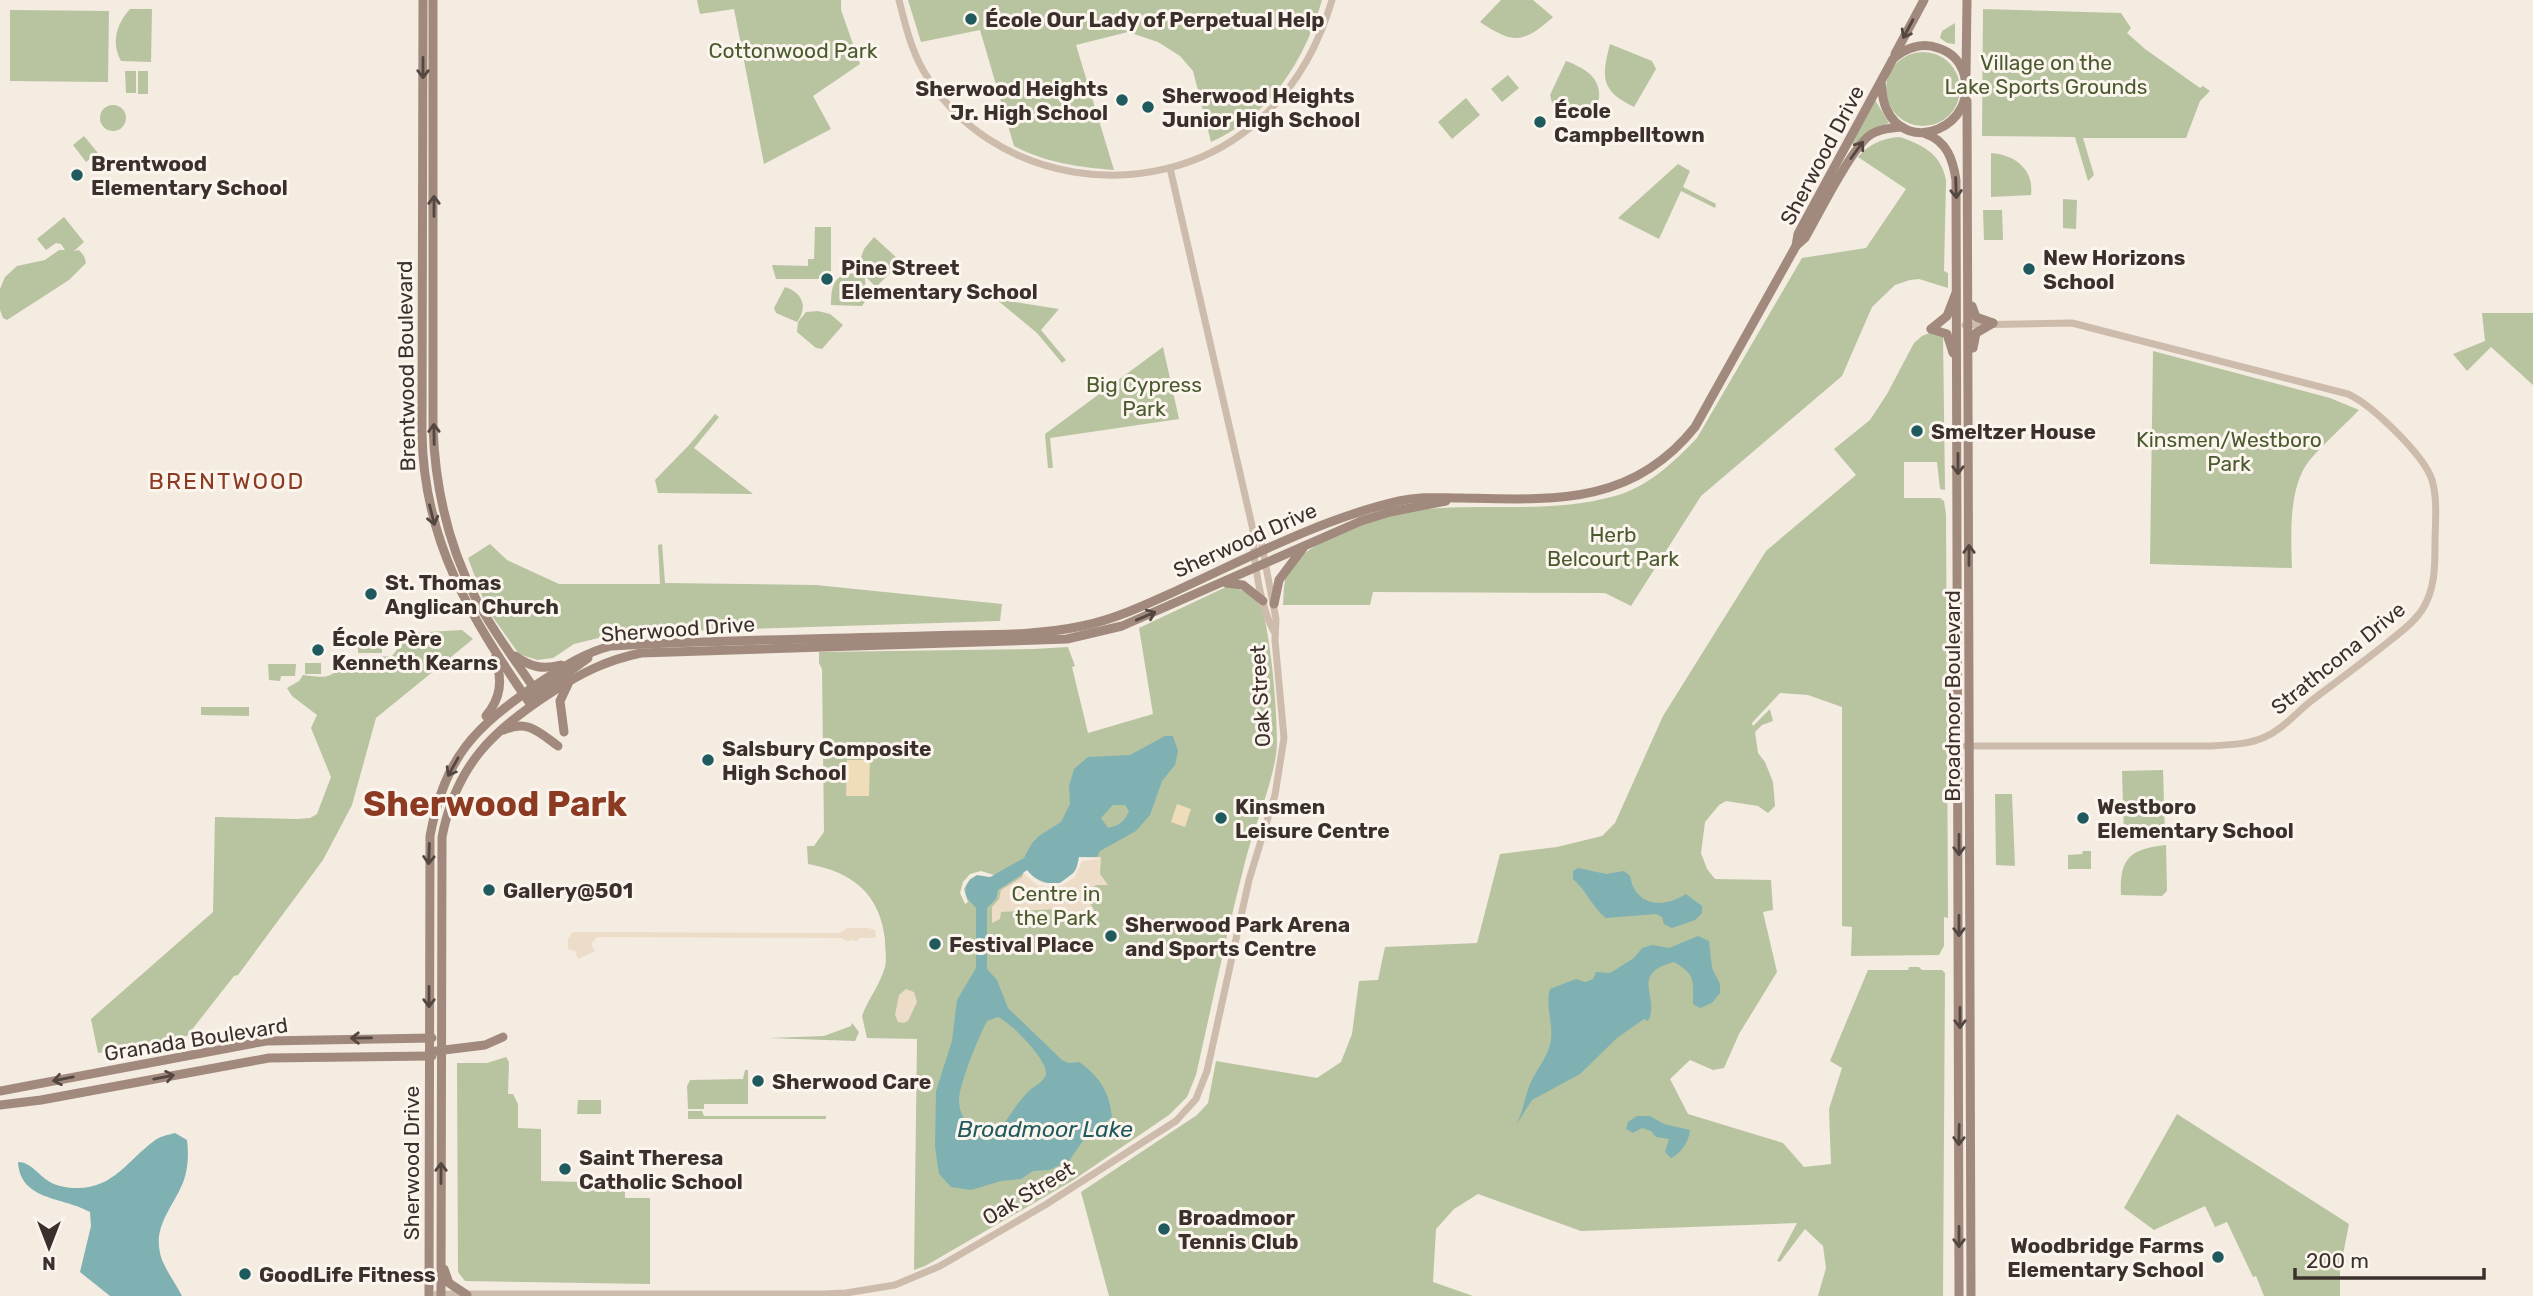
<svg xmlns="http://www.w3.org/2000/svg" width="2533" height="1296" viewBox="0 0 2533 1296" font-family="Rubik,sans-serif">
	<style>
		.green { fill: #b8c4a0 }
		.sand { fill: #efdcb8 }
		.plaza { fill: #ecdcc8 }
		.water { fill: #7fb0b2; fill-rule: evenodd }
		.pier { fill: #f4ebe1 }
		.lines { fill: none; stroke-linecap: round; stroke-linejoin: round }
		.tertiary { stroke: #cdbbac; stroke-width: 7 }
		.secondary { stroke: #a18a7d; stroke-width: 9 }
		.oneway { stroke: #544640 }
		.poi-dot { fill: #1f5a5e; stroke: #fbf5ee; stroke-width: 2.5 }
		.labels { text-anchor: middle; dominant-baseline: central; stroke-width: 6; stroke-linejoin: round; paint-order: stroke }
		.poi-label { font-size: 21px; font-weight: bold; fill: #3b302b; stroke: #fbf5ee; text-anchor: start }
		.park-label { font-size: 21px; fill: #4a5a2e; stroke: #fbf5ee }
		.street-label { font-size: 21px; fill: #3b302b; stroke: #fbf5ee }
		.neighbourhood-label { font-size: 23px; letter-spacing: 2px; fill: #8c3b22; stroke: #fbf5ee }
		.water-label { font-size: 23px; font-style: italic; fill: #1f5a5e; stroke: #fbf5ee }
		.town-label { font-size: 35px; font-weight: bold; fill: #8c3b22; stroke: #fbf5ee }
	</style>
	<rect width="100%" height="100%" fill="#f4ebe1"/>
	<g class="green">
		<polygon points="697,0 841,0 841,10 860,64 813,96 831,129 764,164 734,9 700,14"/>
		<path d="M 908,0 L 1322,0 C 1305,60 1270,116 1211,142 L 1193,71 L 1180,56 L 1158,42 L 1128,32 L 1076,45 L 1114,170 C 1078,167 1046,163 1014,146 L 980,30 L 921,42 Z"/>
		<path d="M 1501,0 L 1533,0 L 1553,17 C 1523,44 1513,44 1480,22 Z"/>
		<path d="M 130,9 L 152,9 L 151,62 L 121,61 C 111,42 116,25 130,9 Z"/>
		<polygon points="1983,9 2121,13 2131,28 2127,33 2145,49 2200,88 2203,86 2210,91 2200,101 2186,138 2083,138 2094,175 2088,181 2075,137 1982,136"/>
		<polygon points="10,10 109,11 108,82 10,81"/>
		<polygon points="1955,23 1955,44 1947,43 1940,38 1942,31"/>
		<path d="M 1610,44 L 1652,61 L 1656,69 L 1634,107 C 1601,91 1601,78 1610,44 Z"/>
		<circle cx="1923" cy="89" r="37"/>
		<path d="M 1566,61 C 1596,72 1608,88 1592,118 L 1552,103 L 1550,95 Z"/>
		<polygon points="125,71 136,71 136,93 126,93"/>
		<rect x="138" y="71" width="10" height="23"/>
		<polygon points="1508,75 1519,88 1502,102 1491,89"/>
		<polygon points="1466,98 1480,115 1452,139 1438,122"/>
		<polygon points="1875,100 1889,123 1870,131 1855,145 1851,143"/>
		<circle cx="113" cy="118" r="13"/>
		<polygon points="84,136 98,153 86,162 73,145"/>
		<path d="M 1900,137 C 1923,145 1941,154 1946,180 L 1944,271 L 1948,273 L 1948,288 L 1919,279 L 1910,280 L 1895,285 L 1872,307 L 1842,376 L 1701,496 L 1631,606 L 1605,593 L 1373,592 L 1370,605 L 1283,605 C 1284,593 1283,579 1289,569 C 1296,557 1312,548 1322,542 C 1357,523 1400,510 1440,508 C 1498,505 1558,512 1615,496 C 1648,487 1674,462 1697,438 L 1802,258 L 1866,248 L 1906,189 L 1858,157 C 1869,144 1883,138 1900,137 Z"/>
		<path d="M 1991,153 C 2016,155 2034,170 2031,195 L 1991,197 Z"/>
		<polygon points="1678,164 1690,171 1683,187 1716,204 1715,208 1681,191 1659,239 1618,218"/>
		<polygon points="2063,199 2077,200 2076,229 2063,228"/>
		<polygon points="1983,210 2002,210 2003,240 1984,240"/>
		<polygon points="64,217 84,242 74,251 79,250 84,256 86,263 69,280 7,320 3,318 0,310 0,289 5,277 17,266 45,260 59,250 65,250 61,244 56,243 46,250 37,239"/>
		<polygon points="815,227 831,227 831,279 776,279 772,265 808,266 808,259 814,259"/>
		<path d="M 874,237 L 898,259 L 898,265 L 876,287 L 865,276 L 866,300 L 862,306 L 831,305 C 831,279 837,272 864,273 L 859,263 L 864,249 Z"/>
		<path d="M 785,287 C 803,293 808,307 797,322 L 776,313 L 774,308 Z"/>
		<polygon points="996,299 1059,309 1041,330 1066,360 1062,363 1037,333"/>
		<polygon points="818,311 830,314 843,325 822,349 816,348 797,332 798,322 806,312"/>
		<polygon points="2482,313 2533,313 2533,385 2491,347 2467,371 2453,354 2485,341"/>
		<polygon points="1932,332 1943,334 1945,490 1940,489 1937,462 1904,462 1904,498 1940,498 1944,501 1946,515 1948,918 1944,917 1944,946 1939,955 1851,956 1852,927 1842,926 1842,707 1808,695 1780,693 1752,723 1753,726 1770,709 1773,721 1762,725 1755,732 1758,753 1765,762 1773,782 1775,806 1768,813 1758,806 1726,801 1719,805 1705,822 1701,853 1707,869 1715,879 1771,880 1773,910 1763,912 1777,972 1739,1034 1724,1068 1713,1070 1690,1060 1670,1079 1688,1114 1783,1143 1804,1167 1831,1164 1829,1109 1842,1068 1830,1061 1868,970 1908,970 1909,967 1919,967 1922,970 1942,970 1945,973 1943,1296 1818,1296 1826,1268 1823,1246 1805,1229 1780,1262 1777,1261 1797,1223 1581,1231 1478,1194 1454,1209 1436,1229 1433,1282 1473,1296 1109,1296 1081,1192 1197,1115 1208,1103 1216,1061 1317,1078 1341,1062 1352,1034 1359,981 1378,980 1385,947 1477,943 1500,854 1557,847 1602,836 1615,823 1663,716 1766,551 1856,475 1834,449 1870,420 1887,394 1914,343 1922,336"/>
		<polygon points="1163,347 1179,419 1050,438 1053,468 1048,468 1045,434"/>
		<path d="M 2153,351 L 2330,398 L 2359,410 C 2343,427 2324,443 2309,461 C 2288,488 2291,536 2292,568 L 2150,564 Z"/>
		<polygon points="715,414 719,417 694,448 753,494 658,493 655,480 690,444"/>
		<polygon points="490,544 507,560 559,584 660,584 658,545 662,544 665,583 816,585 1002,604 1000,621 619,633 574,644 553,658 537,660 519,654 487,609 468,558"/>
		<path d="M 1226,587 C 1241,587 1254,594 1261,607 C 1270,625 1280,733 1276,755 C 1270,792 1254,826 1245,862 C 1227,932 1212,1004 1196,1075 L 1187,1097 L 1169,1115 L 1072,1181 L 925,1266 L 914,1270 L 917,1039 L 867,1038 L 862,1016 C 868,999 880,985 885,967 C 887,959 885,949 885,940 C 880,894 853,872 808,864 L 807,846 L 814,846 L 824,832 L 822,669 L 819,663 L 819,652 L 1034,649 L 1068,647 L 1075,666 L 1072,667 L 1088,733 L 1153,714 L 1139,628 Z"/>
		<path d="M 462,630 L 473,639 L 376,718 L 352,805 L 323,860 L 238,975 L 234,976 L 187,1036 L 98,1053 L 91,1019 L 213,912 L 215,817 L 298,819 L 310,818 L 317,814 L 331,777 L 311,728 L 317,715 L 292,696 L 287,688 L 299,681 L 303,675 C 326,678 332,680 345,659 L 392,656 L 410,633 Z"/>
		<polygon points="358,637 382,638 382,653 358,653"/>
		<rect x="305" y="663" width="16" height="11"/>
		<polygon points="268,664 296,664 295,676 281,676 280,681 269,680"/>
		<polygon points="201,707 249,707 249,716 201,715"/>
		<polygon points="2163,770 2165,836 2124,837 2122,771"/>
		<polygon points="1995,794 2012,794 2015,866 1996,865"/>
		<path d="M 2166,845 L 2167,891 L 2162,896 L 2121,895 C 2119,857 2131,849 2166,845 Z"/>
		<polygon points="2083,851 2091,851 2091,869 2068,869 2068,855 2082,854"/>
		<polygon points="852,1023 859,1032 855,1041 768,1038 824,1036 851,1026"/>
		<polygon points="506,1057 509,1062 508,1094 513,1094 518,1104 518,1128 541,1129 541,1181 625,1183 625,1198 650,1198 650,1284 465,1281 458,1272 457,1063 487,1063"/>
		<polygon points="745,1070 748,1070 748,1104 704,1104 704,1109 688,1109 687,1086 690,1080 743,1079"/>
		<polygon points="578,1100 601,1100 601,1114 577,1114"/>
		<polygon points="688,1111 702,1111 704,1116 826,1116 826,1119 688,1119"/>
		<polygon points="2177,1114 2349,1224 2340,1270 2340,1296 2264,1296 2256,1276 2253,1277 2227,1222 2215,1227 2205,1206 2154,1230 2124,1208"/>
	</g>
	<g class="sand">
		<polygon points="847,760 870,760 869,796 846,796"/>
		<polygon points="1177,804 1191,809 1185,827 1171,822"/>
	</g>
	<g class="plaza">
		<polygon points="1079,857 1101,857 1100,874 1108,885 1096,885 1089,891 1087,899 1094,909 1094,914 1081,914 1081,923 1074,923 1073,917 1059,917 1058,909 1001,912 1000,919 992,923 992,907 999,899 1001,890 1022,877 1023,873"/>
		<polygon points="847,928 868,928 875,930 876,938 859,938 857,941 850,940 849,942 841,938 597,937 591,944 595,951 578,959 575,951 568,949 568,939 573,932 840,933"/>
		<polygon points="906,989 914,992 917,1002 908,1021 903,1023 898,1022 895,1015 899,995"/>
	</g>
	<g class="water">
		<path d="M 1165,736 L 1173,736 L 1178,751 L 1175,765 L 1162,781 L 1150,815 L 1136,831 L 1100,851 L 1097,857 L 1080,857 C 1073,888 1047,891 1027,871 L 998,890 L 996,899 L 987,908 L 987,969 L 997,980 L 1008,1008 L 1062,1060 L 1068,1063 L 1079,1062 C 1100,1077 1109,1091 1112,1117 L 1097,1130 L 1087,1135 L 1069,1161 L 1049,1170 L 1033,1171 L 1021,1179 L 1001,1181 L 971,1190 L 951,1187 L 939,1174 L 935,1147 L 936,1091 L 952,1041 L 957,1000 L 976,968 L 976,908 L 965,896 L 966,883 L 977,875 L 990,877 L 1024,858 L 1032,843 L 1039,836 L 1061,822 L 1070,804 L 1069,786 L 1074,769 L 1088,757 L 1130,755 ZM 1113,805 L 1125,805 L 1129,811 C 1124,822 1120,825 1108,828 L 1101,818 ZM 998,1017 C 1011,1023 1048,1060 1046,1074 C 1044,1083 1033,1086 1027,1093 C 1014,1106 1007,1123 993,1135 L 977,1135 C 968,1127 959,1114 959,1101 C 959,1084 979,1036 987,1021 Z"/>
		<path d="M 1578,868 L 1606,874 L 1624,871 L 1630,876 C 1635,906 1663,909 1686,894 L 1702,906 L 1702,913 L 1695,920 L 1672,928 L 1664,924 L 1662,917 L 1656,914 L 1606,918 C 1592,907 1587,891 1573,879 L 1573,871 Z"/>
		<path d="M 1698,936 L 1709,941 L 1712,968 L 1720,984 L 1720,993 L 1712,1003 L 1700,1008 L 1693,1004 C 1693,980 1696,975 1674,962 C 1628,974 1661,998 1648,1021 L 1644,1019 L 1617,1038 L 1580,1074 L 1532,1100 L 1516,1125 C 1524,1110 1524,1099 1530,1084 C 1537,1068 1549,1056 1551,1039 C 1553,1022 1545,1005 1550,989 L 1576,979 L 1585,982 L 1593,979 L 1596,972 L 1610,973 L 1634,958 L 1642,948 L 1652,945 L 1669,948 Z"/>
		<path d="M 1637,1116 L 1650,1116 L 1664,1124 L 1690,1130 C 1689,1141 1681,1154 1671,1158 L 1665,1152 L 1669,1139 L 1656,1137 L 1651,1131 L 1642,1128 L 1633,1133 L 1626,1129 L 1628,1122 Z"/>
		<path d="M 175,1133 L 187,1140 C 189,1155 188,1173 181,1187 C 171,1209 154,1227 160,1253 C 162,1265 176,1284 182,1296 L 110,1296 L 80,1272 L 91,1226 L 90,1212 C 64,1197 20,1201 18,1162 C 31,1162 38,1175 50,1182 C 57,1186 68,1188 76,1188 C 113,1189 128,1160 154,1141 C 160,1136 168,1135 175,1133 Z"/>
	</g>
	<g class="pier">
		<polygon points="1079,857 1101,859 1082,861 1075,877 1061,886 1047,887 1037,885 1023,873 1027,870 1034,878 1043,883 1060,883 1076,871"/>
		<polygon points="981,871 994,875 990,877 977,875 970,879 964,889 968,902 965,904 960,893 963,882 970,874"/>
	</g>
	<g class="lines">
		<g class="tertiary">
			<path d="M 899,0 C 905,24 911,49 923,70 C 988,184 1150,209 1251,127 C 1292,94 1317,51 1332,0"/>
			<path d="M 1170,168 L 1253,530 C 1253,560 1260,605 1274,632"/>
			<path d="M 1965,325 L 2072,323 L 2348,394 C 2372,405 2424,455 2432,480 C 2438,500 2435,523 2435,544 C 2435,567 2435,590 2422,610 C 2413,624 2399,633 2387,643 C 2362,663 2336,682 2311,701 C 2296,713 2283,729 2265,737 C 2248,745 2226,745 2208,746 L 1966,746"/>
			<polyline points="437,1294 824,1294 846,1293 895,1285 940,1266 1045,1205 1176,1121 1196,1099 1207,1071 1249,880 1275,795 1284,738 1275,640 1276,619 1261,541 1253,530"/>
		</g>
		<g class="secondary">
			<path d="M 423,0 L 422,432 C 423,541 471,618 531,705"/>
			<path d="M 433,0 L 433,427 C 435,487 448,545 476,599 C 494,634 520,666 541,699"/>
			<polyline points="1895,54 1924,0"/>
			<polyline points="1966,74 1967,0"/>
			<polyline points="1967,101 1971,1296"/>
			<path d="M 1926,134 C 1947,141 1953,160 1956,180 L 1959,1296"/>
			<path d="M 1796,246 L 1805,238 C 1818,215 1851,149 1870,135 C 1879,129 1891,128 1902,127"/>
			<polyline points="1972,306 1976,317 1993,323"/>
			<polyline points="1931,329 1947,334 1953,353"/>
			<polyline points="1931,329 1947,316 1956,293"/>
			<polyline points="1973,348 1976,333 1993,323"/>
			<polyline points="1226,583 1243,585 1263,601"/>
			<polyline points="1274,604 1279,580 1303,548"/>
			<path d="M 515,656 C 531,667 542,670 561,665"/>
			<polyline points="534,697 588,658"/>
			<path d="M 486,716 C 501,698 503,680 495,658"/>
			<path d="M 504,730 C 527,719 539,732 558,746"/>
			<polyline points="564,732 560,701 568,684"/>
			<polyline points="436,1051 485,1045 503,1037"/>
			<polyline points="0,1091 266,1041 432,1038"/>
			<polyline points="0,1105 41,1100 269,1058 432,1056"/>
			<polyline points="444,1269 449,1283 467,1295"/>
			<path d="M 429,1296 L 430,836 C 445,756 474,728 539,683 C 562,668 583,653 611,646 C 715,640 820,639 924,636 C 976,634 1031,637 1082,626 C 1116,619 1147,604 1178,590 C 1250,557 1321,519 1399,501 C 1421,496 1440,498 1461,498 C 1553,500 1632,506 1695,427 L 1796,246 L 1798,234 L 1893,59 C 1905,48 1922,42 1938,48 C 1951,52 1960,61 1964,74 C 1979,126 1907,157 1886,108 C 1882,99 1882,90 1881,81"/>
			<path d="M 441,1296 L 442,837 C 456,765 493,730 552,692 C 581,673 607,660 641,653 L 1038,640 L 1067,639 L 1122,626 L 1361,521 L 1390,512 L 1446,501"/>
		</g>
	</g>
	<defs><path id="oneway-shaft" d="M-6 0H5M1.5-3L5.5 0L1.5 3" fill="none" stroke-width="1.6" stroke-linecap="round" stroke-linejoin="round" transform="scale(1.75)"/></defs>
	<g class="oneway">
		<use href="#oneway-shaft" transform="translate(1908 29) rotate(118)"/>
		<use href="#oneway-shaft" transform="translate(423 68) rotate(90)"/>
		<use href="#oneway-shaft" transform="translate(1857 150) rotate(-54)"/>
		<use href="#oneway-shaft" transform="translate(1956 188) rotate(88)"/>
		<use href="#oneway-shaft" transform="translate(434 206) rotate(-90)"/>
		<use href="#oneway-shaft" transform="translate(434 434) rotate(-91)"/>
		<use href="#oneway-shaft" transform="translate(1958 464) rotate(90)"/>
		<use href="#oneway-shaft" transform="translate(432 515) rotate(76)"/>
		<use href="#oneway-shaft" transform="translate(1969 555) rotate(-90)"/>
		<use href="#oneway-shaft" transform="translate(1146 616) rotate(-23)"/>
		<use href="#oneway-shaft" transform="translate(453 767) rotate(119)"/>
		<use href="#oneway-shaft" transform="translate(1959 845) rotate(90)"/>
		<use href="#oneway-shaft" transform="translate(429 854) rotate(92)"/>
		<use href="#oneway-shaft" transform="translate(1959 926) rotate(90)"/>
		<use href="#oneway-shaft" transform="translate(429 997) rotate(90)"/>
		<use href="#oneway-shaft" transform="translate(1960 1018) rotate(90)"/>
		<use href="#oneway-shaft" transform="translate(361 1038) rotate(179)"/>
		<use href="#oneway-shaft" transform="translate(164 1077) rotate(-11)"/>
		<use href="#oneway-shaft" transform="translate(63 1079) rotate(169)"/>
		<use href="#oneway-shaft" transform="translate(1959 1135) rotate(91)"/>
		<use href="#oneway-shaft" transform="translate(441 1173) rotate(-90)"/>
		<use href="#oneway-shaft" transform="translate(1959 1237) rotate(90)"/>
	</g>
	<g class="poi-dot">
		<circle cx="971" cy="19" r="7"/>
		<circle cx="1122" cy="100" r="7"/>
		<circle cx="1148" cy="107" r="7"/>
		<circle cx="1540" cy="122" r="7"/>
		<circle cx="77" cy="175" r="7"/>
		<circle cx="2029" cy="269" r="7"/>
		<circle cx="827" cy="279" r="7"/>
		<circle cx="1917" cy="431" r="7"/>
		<circle cx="371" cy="594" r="7"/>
		<circle cx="318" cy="650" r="7"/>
		<circle cx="708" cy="760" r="7"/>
		<circle cx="1221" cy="818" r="7"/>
		<circle cx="2083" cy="818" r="7"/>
		<circle cx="489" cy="890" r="7"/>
		<circle cx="1111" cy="936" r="7"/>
		<circle cx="935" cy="944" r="7"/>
		<circle cx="758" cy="1081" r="7"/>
		<circle cx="565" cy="1169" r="7"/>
		<circle cx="1164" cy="1229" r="7"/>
		<circle cx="2218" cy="1257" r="7"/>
		<circle cx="245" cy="1274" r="7"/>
	</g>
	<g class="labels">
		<g class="poi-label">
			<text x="985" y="19">École Our Lady of Perpetual Help</text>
			<text x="1108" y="88" text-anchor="end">Sherwood Heights<tspan x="1108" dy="24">Jr. High School</tspan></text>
			<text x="1162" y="95">Sherwood Heights<tspan x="1162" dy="24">Junior High School</tspan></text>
			<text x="1554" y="110">École<tspan x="1554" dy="24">Campbelltown</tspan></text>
			<text x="91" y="163">Brentwood<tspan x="91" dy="24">Elementary School</tspan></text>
			<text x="2043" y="257">New Horizons<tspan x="2043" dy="24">School</tspan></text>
			<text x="841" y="267">Pine Street<tspan x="841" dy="24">Elementary School</tspan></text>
			<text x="1931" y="431">Smeltzer House</text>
			<text x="385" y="582">St. Thomas<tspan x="385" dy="24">Anglican Church</tspan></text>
			<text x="332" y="638">École Père<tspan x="332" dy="24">Kenneth Kearns</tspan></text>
			<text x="722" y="748">Salsbury Composite<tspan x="722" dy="24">High School</tspan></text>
			<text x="1235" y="806">Kinsmen<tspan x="1235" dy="24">Leisure Centre</tspan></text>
			<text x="2097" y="806">Westboro<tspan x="2097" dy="24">Elementary School</tspan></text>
			<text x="503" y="890">Gallery@501</text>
			<text x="1125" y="924">Sherwood Park Arena<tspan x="1125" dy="24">and Sports Centre</tspan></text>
			<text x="949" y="944">Festival Place</text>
			<text x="772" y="1081">Sherwood Care</text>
			<text x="579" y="1157">Saint Theresa<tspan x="579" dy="24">Catholic School</tspan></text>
			<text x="1178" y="1217">Broadmoor<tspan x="1178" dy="24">Tennis Club</tspan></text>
			<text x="2204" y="1245" text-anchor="end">Woodbridge Farms<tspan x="2204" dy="24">Elementary School</tspan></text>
			<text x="259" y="1274">GoodLife Fitness</text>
		</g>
		<g class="park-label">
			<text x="793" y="50">Cottonwood Park</text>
			<text x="2046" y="62">Village on the<tspan x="2046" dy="24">Lake Sports Grounds</tspan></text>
			<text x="1144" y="384">Big Cypress<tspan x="1144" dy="24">Park</tspan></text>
			<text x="2229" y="439">Kinsmen/Westboro<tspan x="2229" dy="24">Park</tspan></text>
			<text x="1613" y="534">Herb<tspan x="1613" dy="24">Belcourt Park</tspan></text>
			<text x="1056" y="893">Centre in<tspan x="1056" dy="24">the Park</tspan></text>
		</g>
		<g class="street-label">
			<text transform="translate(1822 155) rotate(-62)">Sherwood Drive</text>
			<text transform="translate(406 366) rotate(-91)">Brentwood Boulevard</text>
			<text transform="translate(1245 540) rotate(-24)">Sherwood Drive</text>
			<text transform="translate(678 629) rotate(-4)">Sherwood Drive</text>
			<text transform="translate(2338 658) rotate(-39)">Strathcona Drive</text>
			<text transform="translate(1260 696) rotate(-93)">Oak Street</text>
			<text transform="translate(1952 696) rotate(-90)">Broadmoor Boulevard</text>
			<text transform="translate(196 1039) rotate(-9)">Granada Boulevard</text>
			<text transform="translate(411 1163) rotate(-90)">Sherwood Drive</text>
			<text transform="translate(1028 1193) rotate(-31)">Oak Street</text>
		</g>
		<g class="neighbourhood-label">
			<text x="227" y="481">BRENTWOOD</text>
		</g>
		<g class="water-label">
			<text x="1045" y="1129">Broadmoor Lake</text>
		</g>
		<g class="town-label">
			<text x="495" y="804">Sherwood Park</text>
		</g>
	</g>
	<g transform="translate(49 1247) rotate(180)" stroke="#fbf5ee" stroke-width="5" paint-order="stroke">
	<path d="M0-5L12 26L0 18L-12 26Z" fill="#3b302b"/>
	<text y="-10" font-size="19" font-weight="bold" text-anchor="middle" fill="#3b302b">N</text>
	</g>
	<path d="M2295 1268v10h189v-10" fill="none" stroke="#3b302b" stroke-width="3.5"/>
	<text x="2306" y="1268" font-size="21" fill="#3b302b" stroke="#fbf5ee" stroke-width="5" paint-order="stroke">200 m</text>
</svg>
